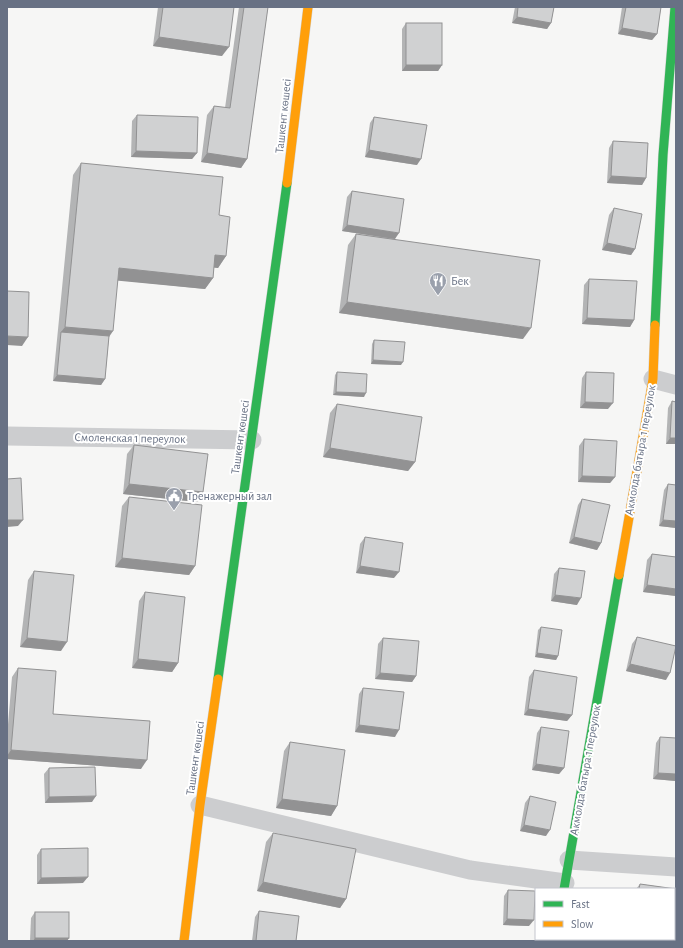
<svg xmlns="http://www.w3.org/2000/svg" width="683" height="948" viewBox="0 0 683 948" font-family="'Alegreya Sans',sans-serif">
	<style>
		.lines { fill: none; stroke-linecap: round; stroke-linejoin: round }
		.fast-casing { stroke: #d2d2d3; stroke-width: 10 }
		.slow-casing { stroke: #d2d2d3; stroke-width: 10 }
		.street { stroke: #cccdcf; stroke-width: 19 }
		.fast { stroke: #30b455; stroke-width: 9 }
		.slow { stroke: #ff9f0a; stroke-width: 9 }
		.wall { fill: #b3b4b5 }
		.shaded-wall { fill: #929293 }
		.building { fill: #d0d1d2; stroke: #929293 }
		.labels { text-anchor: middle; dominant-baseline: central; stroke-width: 4; stroke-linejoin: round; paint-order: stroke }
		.street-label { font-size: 12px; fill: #687184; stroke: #fff }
		.poi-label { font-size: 12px; fill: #687184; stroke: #fff; text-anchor: start }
	</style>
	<rect width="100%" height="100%" fill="#f6f6f5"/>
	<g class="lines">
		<defs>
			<g id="fast">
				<polyline points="655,325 663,155 675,7"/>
				<polyline points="218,679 287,183"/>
				<polyline points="564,889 619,575"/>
			</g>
			<g id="slow">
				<polyline points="287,183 308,7"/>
				<polyline points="619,575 653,379 655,325"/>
				<polyline points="184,941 200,805 218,679"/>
			</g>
		</defs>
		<use href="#fast" class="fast-casing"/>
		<use href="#slow" class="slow-casing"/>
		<g class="street">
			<polyline points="653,379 676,385"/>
			<polyline points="7,436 252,440"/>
			<polyline points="200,805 470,870 565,883"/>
			<polyline points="569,860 676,867"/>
			<polyline points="555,941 555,939"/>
		</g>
		<use href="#fast" class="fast"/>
		<use href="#slow" class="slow"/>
	</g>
	<g class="wall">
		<polygon points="158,7 234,7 222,56 153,46"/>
		<polygon points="239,7 268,7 247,159 241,168 201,162 207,115 214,106 225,108"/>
		<polygon points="515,7 554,7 551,23 547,29 512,23"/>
		<polygon points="622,7 661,7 657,34 652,40 618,34"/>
		<polygon points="406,23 442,65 438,71 402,71 402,29"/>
		<polygon points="137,115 197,153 192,159 131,157 132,121"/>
		<polygon points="374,117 417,165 365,157 370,123"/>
		<polygon points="613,141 646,178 642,185 607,183 609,148"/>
		<polygon points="81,163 219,215 226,256 218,268 214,267 213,278 205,289 118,280 109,336 105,379 101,385 53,381 73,175"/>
		<polygon points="352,191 395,239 523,339 339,313 348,245 356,234 380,237 342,231 347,197"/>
		<polygon points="614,208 635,249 631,255 602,250 609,215"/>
		<polygon points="589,279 634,320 630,327 582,324 584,285"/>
		<polygon points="374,340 401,365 371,364 372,344"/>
		<polygon points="337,372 364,397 333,395 335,375"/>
		<polygon points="586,372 608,409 580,408 582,378"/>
		<polygon points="672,401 676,444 666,444 668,408"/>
		<polygon points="337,404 415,462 408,471 323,457 330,413"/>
		<polygon points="584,439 615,477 610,483 578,482 579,446"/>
		<polygon points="134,445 197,502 123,494 127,454"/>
		<polygon points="668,484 676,528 659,526 664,490"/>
		<polygon points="129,497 195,566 189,575 115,567 122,506"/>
		<polygon points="582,499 601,543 597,550 569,543 578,505"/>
		<polygon points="365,537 394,578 356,573 360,544"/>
		<polygon points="652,554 676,557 676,596 643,592 647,560"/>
		<polygon points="559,568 577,605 551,601 554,574"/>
		<polygon points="34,571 61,651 20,647 28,580"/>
		<polygon points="145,592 178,663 172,672 132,668 139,601"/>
		<polygon points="541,627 558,656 556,660 535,657 538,630"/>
		<polygon points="637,637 666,680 626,671 632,644"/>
		<polygon points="383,638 416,676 412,682 375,679 378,644"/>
		<polygon points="18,668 53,714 141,769 7,759 7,736 12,677"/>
		<polygon points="534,670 572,715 567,721 524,715 529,677"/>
		<polygon points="363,688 395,737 355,732 359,694"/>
		<polygon points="541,727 564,768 559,774 532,770 537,733"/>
		<polygon points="660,737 676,781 653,779 656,743"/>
		<polygon points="290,742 337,806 331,816 276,808 284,751"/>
		<polygon points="49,768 92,802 45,803 44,774"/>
		<polygon points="530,796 546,836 520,831 525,803"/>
		<polygon points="273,833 346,899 340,908 257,891 266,842"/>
		<polygon points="41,849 83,883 37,884 37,855"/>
		<polygon points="640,884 676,889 676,924 674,927 674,889 636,889"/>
		<polygon points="508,890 529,926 503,925 504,896"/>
		<polygon points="259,911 296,941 252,941 255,917"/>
		<polygon points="35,912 69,938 67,941 30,941 31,918"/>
	</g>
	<g class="shaded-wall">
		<polygon points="517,17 551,23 547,29 512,23"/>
		<polygon points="622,28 657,34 652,40 618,34"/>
		<polygon points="159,37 229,47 222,56 153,46"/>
		<polygon points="406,65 442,65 438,71 402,71"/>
		<polygon points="369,150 421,159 417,165 365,157"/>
		<polygon points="136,151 197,153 192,159 131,157"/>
		<polygon points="207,153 247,159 241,168 201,162"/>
		<polygon points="611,176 646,178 642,185 607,183"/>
		<polygon points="347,225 399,233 395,239 342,231"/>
		<polygon points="607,243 635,249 631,255 602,250"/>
		<polygon points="215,255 226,256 218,268 207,267"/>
		<polygon points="119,268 213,278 205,289 111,280"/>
		<polygon points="347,302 531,328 523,339 339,313"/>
		<polygon points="587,318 634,320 630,327 582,324"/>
		<polygon points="65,327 113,331 105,343 61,332"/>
		<polygon points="7,336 28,337 22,346 7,345"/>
		<polygon points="373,360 403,362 401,365 371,364"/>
		<polygon points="57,375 105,379 101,385 53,381"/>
		<polygon points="336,392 366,393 364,397 333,395"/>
		<polygon points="585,402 613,403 608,409 580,408"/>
		<polygon points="670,438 676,438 676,444 666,444"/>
		<polygon points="330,448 415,462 408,471 323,457"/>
		<polygon points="582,476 615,477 610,483 578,482"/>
		<polygon points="129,484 203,492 197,502 123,494"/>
		<polygon points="7,520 23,520 18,526 7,527"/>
		<polygon points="663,520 676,521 676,528 659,526"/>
		<polygon points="574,537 601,543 597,550 569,543"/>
		<polygon points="122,558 195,566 189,575 115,567"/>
		<polygon points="360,566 399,572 394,578 356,573"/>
		<polygon points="647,585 676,589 676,596 643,592"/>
		<polygon points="555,595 581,598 577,605 551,601"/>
		<polygon points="27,638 67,642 61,651 20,647"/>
		<polygon points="537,653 558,656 556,660 535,657"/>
		<polygon points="138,659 178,663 172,672 132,668"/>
		<polygon points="630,664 670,673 666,680 626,671"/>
		<polygon points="380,673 416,676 412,682 375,679"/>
		<polygon points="528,709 572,715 567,721 524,715"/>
		<polygon points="359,725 399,730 395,737 355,732"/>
		<polygon points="11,750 147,760 141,769 7,759 7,756"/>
		<polygon points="536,764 564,768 559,774 532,770"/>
		<polygon points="658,773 676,774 676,781 653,779"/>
		<polygon points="96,796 92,802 45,803 49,797"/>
		<polygon points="282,799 337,806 331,816 276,808"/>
		<polygon points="524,825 550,830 546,836 520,831"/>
		<polygon points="88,877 83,883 37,884 41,878"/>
		<polygon points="263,882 346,899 340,908 257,891"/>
		<polygon points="507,919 534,920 529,926 503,925"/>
		<polygon points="35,938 69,938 67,941 33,941"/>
	</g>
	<g class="building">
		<polygon points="163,7 234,7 229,47 159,37"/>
		<polygon points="244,7 268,7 247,159 207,153 214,106 230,108"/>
		<polygon points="518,7 554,7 551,23 517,17"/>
		<polygon points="626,7 661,7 657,34 622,28"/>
		<rect x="406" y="23" width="36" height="42"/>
		<polygon points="137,115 198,117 197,153 136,151"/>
		<polygon points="374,117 427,125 421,159 369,150"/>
		<polygon points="613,141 648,143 646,178 611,176"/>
		<polygon points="81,163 223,177 219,215 230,217 226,256 215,255 213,278 119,268 113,331 65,327"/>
		<polygon points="352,191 404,199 399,233 347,225"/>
		<polygon points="614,208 642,214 635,249 607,243"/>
		<polygon points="356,234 540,260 531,328 347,302"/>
		<polygon points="589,279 637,281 634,320 587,318"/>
		<polygon points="7,291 29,292 28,337 7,336"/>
		<polygon points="61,332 109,336 105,379 57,375"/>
		<polygon points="374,340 405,342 403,362 373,360"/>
		<polygon points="337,372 367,374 366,393 336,392"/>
		<polygon points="586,372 614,373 613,403 585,402"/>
		<polygon points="672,401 676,402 676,438 670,438"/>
		<polygon points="337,404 422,417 415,462 330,448"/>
		<polygon points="584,439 617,441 615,477 582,476"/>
		<polygon points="134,445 208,454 203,492 129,484"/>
		<polygon points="21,478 23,520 7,520 7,479"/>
		<polygon points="668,484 676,485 676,521 663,520"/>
		<polygon points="129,497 202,505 195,566 122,558"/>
		<polygon points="582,499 610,505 601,543 574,537"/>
		<polygon points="365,537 403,543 399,572 360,566"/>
		<polygon points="652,554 676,557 676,589 647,585"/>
		<polygon points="559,568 585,571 581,598 555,595"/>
		<polygon points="34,571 74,575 67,642 27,638"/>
		<polygon points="145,592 185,597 178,663 138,659"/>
		<polygon points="541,627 562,630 558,656 537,653"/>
		<polygon points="637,637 676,646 670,673 630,664"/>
		<polygon points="383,638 419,641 416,676 380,673"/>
		<polygon points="18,668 56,671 53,714 150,721 147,760 11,750"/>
		<polygon points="534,670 577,677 572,715 528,709"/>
		<polygon points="363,688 404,692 399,730 359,725"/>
		<polygon points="541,727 569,731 564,768 536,764"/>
		<polygon points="660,737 676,738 676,774 658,773"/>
		<polygon points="290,742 345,750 337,806 282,799"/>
		<polygon points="95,767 96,796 49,797 49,768"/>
		<polygon points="530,796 556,802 550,830 524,825"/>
		<polygon points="273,833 356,849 346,899 263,882"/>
		<polygon points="88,848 88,877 41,878 41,849"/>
		<polygon points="640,884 676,889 676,924 674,924 674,889 639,889"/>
		<polygon points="508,890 535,891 534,920 507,919"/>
		<polygon points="259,911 299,916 296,941 256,941"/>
		<rect x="35" y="912" width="34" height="26"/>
	</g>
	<defs>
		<symbol id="restaurant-pin" viewBox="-11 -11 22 30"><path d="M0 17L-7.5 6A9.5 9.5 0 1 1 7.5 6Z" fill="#9aa0ac" stroke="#fff"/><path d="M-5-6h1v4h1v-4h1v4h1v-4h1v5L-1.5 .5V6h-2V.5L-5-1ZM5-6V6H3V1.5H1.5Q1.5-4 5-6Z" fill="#fff"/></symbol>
		<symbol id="civic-pin" viewBox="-11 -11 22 30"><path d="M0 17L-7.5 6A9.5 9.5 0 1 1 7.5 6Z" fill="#9aa0ac" stroke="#fff"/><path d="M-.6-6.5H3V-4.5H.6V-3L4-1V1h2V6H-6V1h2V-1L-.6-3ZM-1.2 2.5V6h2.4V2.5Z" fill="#fff"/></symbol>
	</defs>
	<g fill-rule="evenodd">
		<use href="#restaurant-pin" x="428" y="271" width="20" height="27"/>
		<use href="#civic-pin" x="164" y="486" width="20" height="27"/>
	</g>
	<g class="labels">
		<g class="street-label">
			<text transform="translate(283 116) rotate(-84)">Ташкент көшесі</text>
			<text transform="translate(240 437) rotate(-82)">Ташкент көшесі</text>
			<text transform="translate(130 438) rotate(1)">Смоленская 1 переулок</text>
			<text transform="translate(640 450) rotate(-80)">Акмолда батыра 1 переулок</text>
			<text transform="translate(195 758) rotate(-82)">Ташкент көшесі</text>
			<text transform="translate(585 770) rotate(-80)">Акмолда батыра 1 переулок</text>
		</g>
		<g class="poi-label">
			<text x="451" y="281">Бек</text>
			<text x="187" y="496">Тренажерный зал</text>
		</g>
	</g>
	<rect width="683" height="948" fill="none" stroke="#687184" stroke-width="16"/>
	<rect x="535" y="888" width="140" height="52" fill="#ffffff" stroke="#c3c6ce"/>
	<rect x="543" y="901" width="20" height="6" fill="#30b455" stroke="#c3c6ce"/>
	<text x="571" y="908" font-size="12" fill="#687184">Fast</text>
	<rect x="543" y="921" width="20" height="6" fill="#ff9f0a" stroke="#c3c6ce"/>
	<text x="571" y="928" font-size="12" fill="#687184">Slow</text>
</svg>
